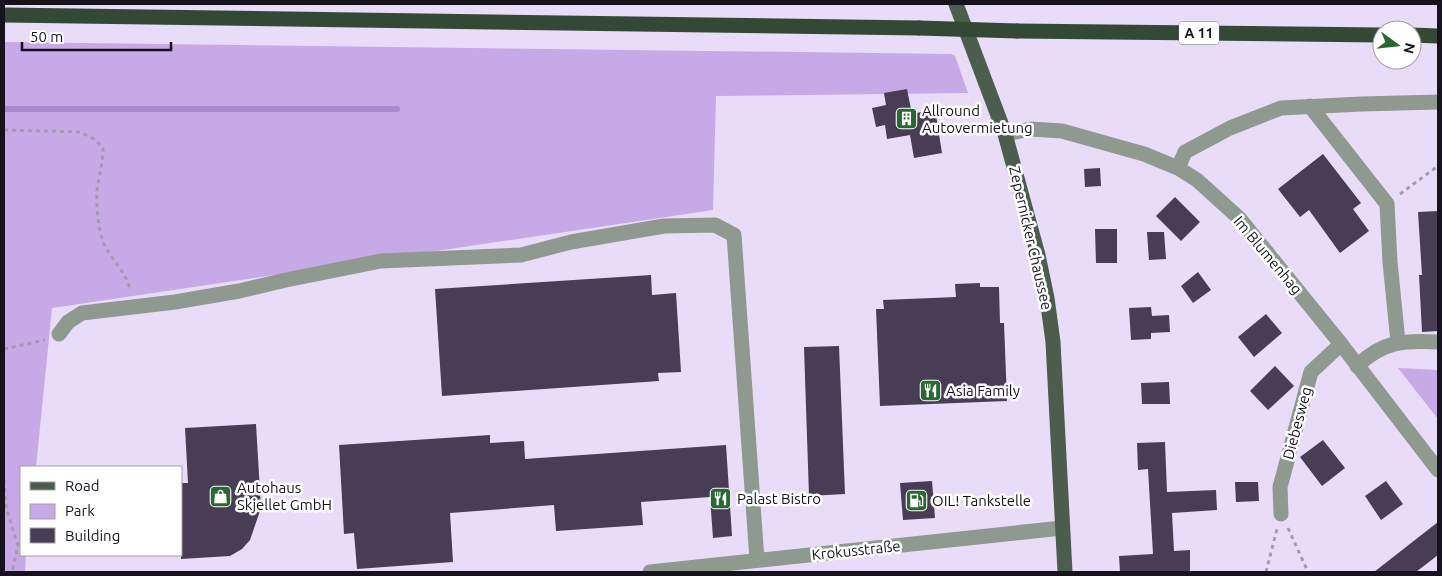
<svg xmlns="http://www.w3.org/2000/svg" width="1442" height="576" viewBox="0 0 1442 576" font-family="Ubuntu,sans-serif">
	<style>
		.green { fill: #c6a9e6 }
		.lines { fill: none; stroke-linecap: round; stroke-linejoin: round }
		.stream { stroke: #ab88d0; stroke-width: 6 }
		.building { fill: #483d54 }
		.path { stroke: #a49ab0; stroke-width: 3; stroke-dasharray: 4 4; stroke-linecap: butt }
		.minor { stroke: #8f998f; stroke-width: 15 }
		.major { stroke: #4b5d4c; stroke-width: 15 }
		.highway { stroke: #334835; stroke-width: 15 }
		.highway-bridge { stroke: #334835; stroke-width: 15 }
		.labels { text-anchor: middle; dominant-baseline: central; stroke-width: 5; stroke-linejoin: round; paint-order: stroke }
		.shield { fill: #fff; stroke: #5d5a61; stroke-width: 1 }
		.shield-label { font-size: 14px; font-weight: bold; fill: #17131d }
		.poi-label { font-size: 15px; fill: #17131d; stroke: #fff; text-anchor: start }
		.street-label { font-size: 15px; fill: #17131d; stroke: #fff }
	</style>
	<rect width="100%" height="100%" fill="#e9dcf9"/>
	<g class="green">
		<polygon points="4,42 951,54 955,56 968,93 716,96 713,210 52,308 36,467 21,467 21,555 26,555 25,572 4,572"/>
		<polygon points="1398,368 1438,370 1438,419"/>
	</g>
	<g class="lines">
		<polyline class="stream" points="4,109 397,109"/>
	</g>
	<g class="building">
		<polygon points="907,89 912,114 935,109 942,153 914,158 910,135 887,139 885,125 876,127 872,108 886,105 884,93"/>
		<polygon points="1323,154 1361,203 1353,209 1369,231 1340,253 1309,210 1300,217 1278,189"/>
		<polygon points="1100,168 1101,186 1085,187 1084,169"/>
		<polygon points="1175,197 1200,222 1181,241 1156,216"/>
		<polygon points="1438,211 1438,331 1422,332 1419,275 1422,275 1418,212"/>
		<polygon points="1095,229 1117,229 1117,263 1096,263"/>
		<polygon points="1147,232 1164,232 1166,259 1149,260"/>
		<polygon points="1198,272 1211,290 1193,303 1181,286"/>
		<polygon points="651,275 652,295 676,293 681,372 658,373 659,381 442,396 435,289"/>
		<polygon points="980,283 980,287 999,287 1000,323 1004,323 1007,401 880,406 876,309 884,309 883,300 956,297 955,284"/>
		<polygon points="1151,307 1152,316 1169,315 1170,332 1151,333 1151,339 1131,340 1129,308"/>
		<polygon points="1266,314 1282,333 1254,357 1238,337"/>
		<polygon points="839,346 845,494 809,496 804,347"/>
		<polygon points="1275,366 1294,386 1268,410 1250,391"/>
		<polygon points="1169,382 1170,404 1142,404 1141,383"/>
		<polygon points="256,424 261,508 250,540 242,549 230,556 181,559 181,483 188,483 185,428"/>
		<polygon points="490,435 490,443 524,441 525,459 726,445 732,536 713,538 710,497 641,502 643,525 556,531 554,505 450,513 453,562 357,569 354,533 344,534 339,445"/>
		<polygon points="1323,440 1345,468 1322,486 1300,457"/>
		<polygon points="1165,442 1167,492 1216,490 1217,510 1172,513 1174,551 1190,550 1190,572 1120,572 1119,556 1153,554 1148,469 1138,470 1137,443"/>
		<polygon points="932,481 935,518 903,520 900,483"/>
		<polygon points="1386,481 1403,504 1381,520 1365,496"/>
		<polygon points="1235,482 1258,482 1259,501 1236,502"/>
		<polygon points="1438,522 1438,555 1416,572 1374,572"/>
	</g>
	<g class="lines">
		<g class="path">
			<path d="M 4,130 L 80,132 L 94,139 L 103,148 C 103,163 99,176 97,190 C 96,207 98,228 104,244 C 111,260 128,273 130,291"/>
			<polyline points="1400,194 1438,166"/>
			<polyline points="4,349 45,340"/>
			<polyline points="4,480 6,507 18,546 12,572"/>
			<polyline points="1288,528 1308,572"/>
			<polyline points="1266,572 1277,529"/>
		</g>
		<g class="minor">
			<polyline points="1310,106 1387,204 1390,262 1398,342"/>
			<polyline points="1005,134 1031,129 1062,131 1144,154 1178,168 1197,180 1239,218 1341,344 1438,470"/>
			<polyline points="1178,168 1185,152 1230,128 1281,108 1362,104 1438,102"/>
			<polyline points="59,334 68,322 82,313 175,302 239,291 286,280 381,261 521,255 571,242 664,226 715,225 734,235 757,560"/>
			<path d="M 1357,366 C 1383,341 1404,340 1438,342"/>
			<polyline points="1281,514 1280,487 1311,372 1341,344"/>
			<polyline points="650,572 1062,528"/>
		</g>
		<polyline class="major" points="956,4 1005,134 1038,255 1047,298 1053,342 1065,572"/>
		<g class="highway">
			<polyline points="4,15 919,28"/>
			<polyline points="1017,31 1382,35"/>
			<polyline points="1412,35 1438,36"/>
		</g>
		<polyline class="highway-bridge" points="919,28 1017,31"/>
	</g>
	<defs>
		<symbol id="building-square" viewBox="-11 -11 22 22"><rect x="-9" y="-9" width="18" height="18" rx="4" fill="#286932" stroke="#fff"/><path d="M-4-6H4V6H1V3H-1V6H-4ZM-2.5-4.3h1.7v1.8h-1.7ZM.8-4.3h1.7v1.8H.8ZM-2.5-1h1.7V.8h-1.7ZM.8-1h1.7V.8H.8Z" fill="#fff"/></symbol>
		<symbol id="restaurant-square" viewBox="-11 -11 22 22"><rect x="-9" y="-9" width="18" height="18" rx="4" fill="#286932" stroke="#fff"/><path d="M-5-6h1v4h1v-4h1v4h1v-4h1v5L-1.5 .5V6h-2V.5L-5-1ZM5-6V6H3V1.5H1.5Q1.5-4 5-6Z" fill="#fff"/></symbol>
		<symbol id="shop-square" viewBox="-11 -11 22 22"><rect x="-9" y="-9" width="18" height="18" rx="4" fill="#286932" stroke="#fff"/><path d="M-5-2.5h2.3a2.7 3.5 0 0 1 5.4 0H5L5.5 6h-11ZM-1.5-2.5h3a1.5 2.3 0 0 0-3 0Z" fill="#fff"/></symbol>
		<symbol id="fuel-square" viewBox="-11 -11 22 22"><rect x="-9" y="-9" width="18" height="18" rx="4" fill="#286932" stroke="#fff"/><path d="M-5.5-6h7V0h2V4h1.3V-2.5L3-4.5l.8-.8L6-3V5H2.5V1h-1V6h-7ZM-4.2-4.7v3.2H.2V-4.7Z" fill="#fff"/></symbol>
	</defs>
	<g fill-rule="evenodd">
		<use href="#building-square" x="894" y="106" width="25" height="25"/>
		<use href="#restaurant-square" x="918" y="378" width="25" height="25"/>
		<use href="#shop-square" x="208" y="484" width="25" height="25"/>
		<use href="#restaurant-square" x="708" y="486" width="25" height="25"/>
		<use href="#fuel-square" x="904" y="488" width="25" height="25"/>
	</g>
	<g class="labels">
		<rect class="shield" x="1179" y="21.5" width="40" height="23" rx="4"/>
		<g class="shield-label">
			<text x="1199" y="33">A 11</text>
		</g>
		<g class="poi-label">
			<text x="922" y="110">Allround<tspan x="922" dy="17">Autovermietung</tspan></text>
			<text x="946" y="390">Asia Family</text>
			<text x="237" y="487">Autohaus<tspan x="237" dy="17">Skjellet GmbH</tspan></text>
			<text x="737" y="498">Palast Bistro</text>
			<text x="932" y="500">OIL! Tankstelle</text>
		</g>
		<g class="street-label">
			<text transform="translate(1031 238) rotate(77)">Zepernicker Chaussee</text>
			<text transform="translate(1268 255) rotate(50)">Im Blumenhag</text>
			<text transform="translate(1297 423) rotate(-75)">Diebesweg</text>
			<text transform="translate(856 550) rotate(-6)">Krokusstraße</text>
		</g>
	</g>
	<rect width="1442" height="576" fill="none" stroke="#17131d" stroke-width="10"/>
	<rect x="20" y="466" width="162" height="90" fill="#ffffff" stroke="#a2a1a5"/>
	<rect x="30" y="482" width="25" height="8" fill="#4b5d4c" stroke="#a2a1a5"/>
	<text x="65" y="491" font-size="15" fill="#17131d">Road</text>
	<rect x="30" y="504" width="25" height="15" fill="#c6a9e6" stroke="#a2a1a5"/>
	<text x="65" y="516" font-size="15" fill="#17131d">Park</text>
	<rect x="30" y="528" width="25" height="15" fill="#483d54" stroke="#a2a1a5"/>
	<text x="65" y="541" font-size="15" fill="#17131d">Building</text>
	<g transform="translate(1397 45) rotate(105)"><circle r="24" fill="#ffffff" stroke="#a2a1a5"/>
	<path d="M0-4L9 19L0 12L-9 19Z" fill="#286932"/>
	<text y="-8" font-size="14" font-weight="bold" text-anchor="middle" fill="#17131d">N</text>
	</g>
	<path d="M22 42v8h149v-8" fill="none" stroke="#17131d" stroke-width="2.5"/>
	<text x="30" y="42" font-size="15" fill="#17131d" stroke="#ffffff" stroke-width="4" paint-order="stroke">50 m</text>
</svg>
